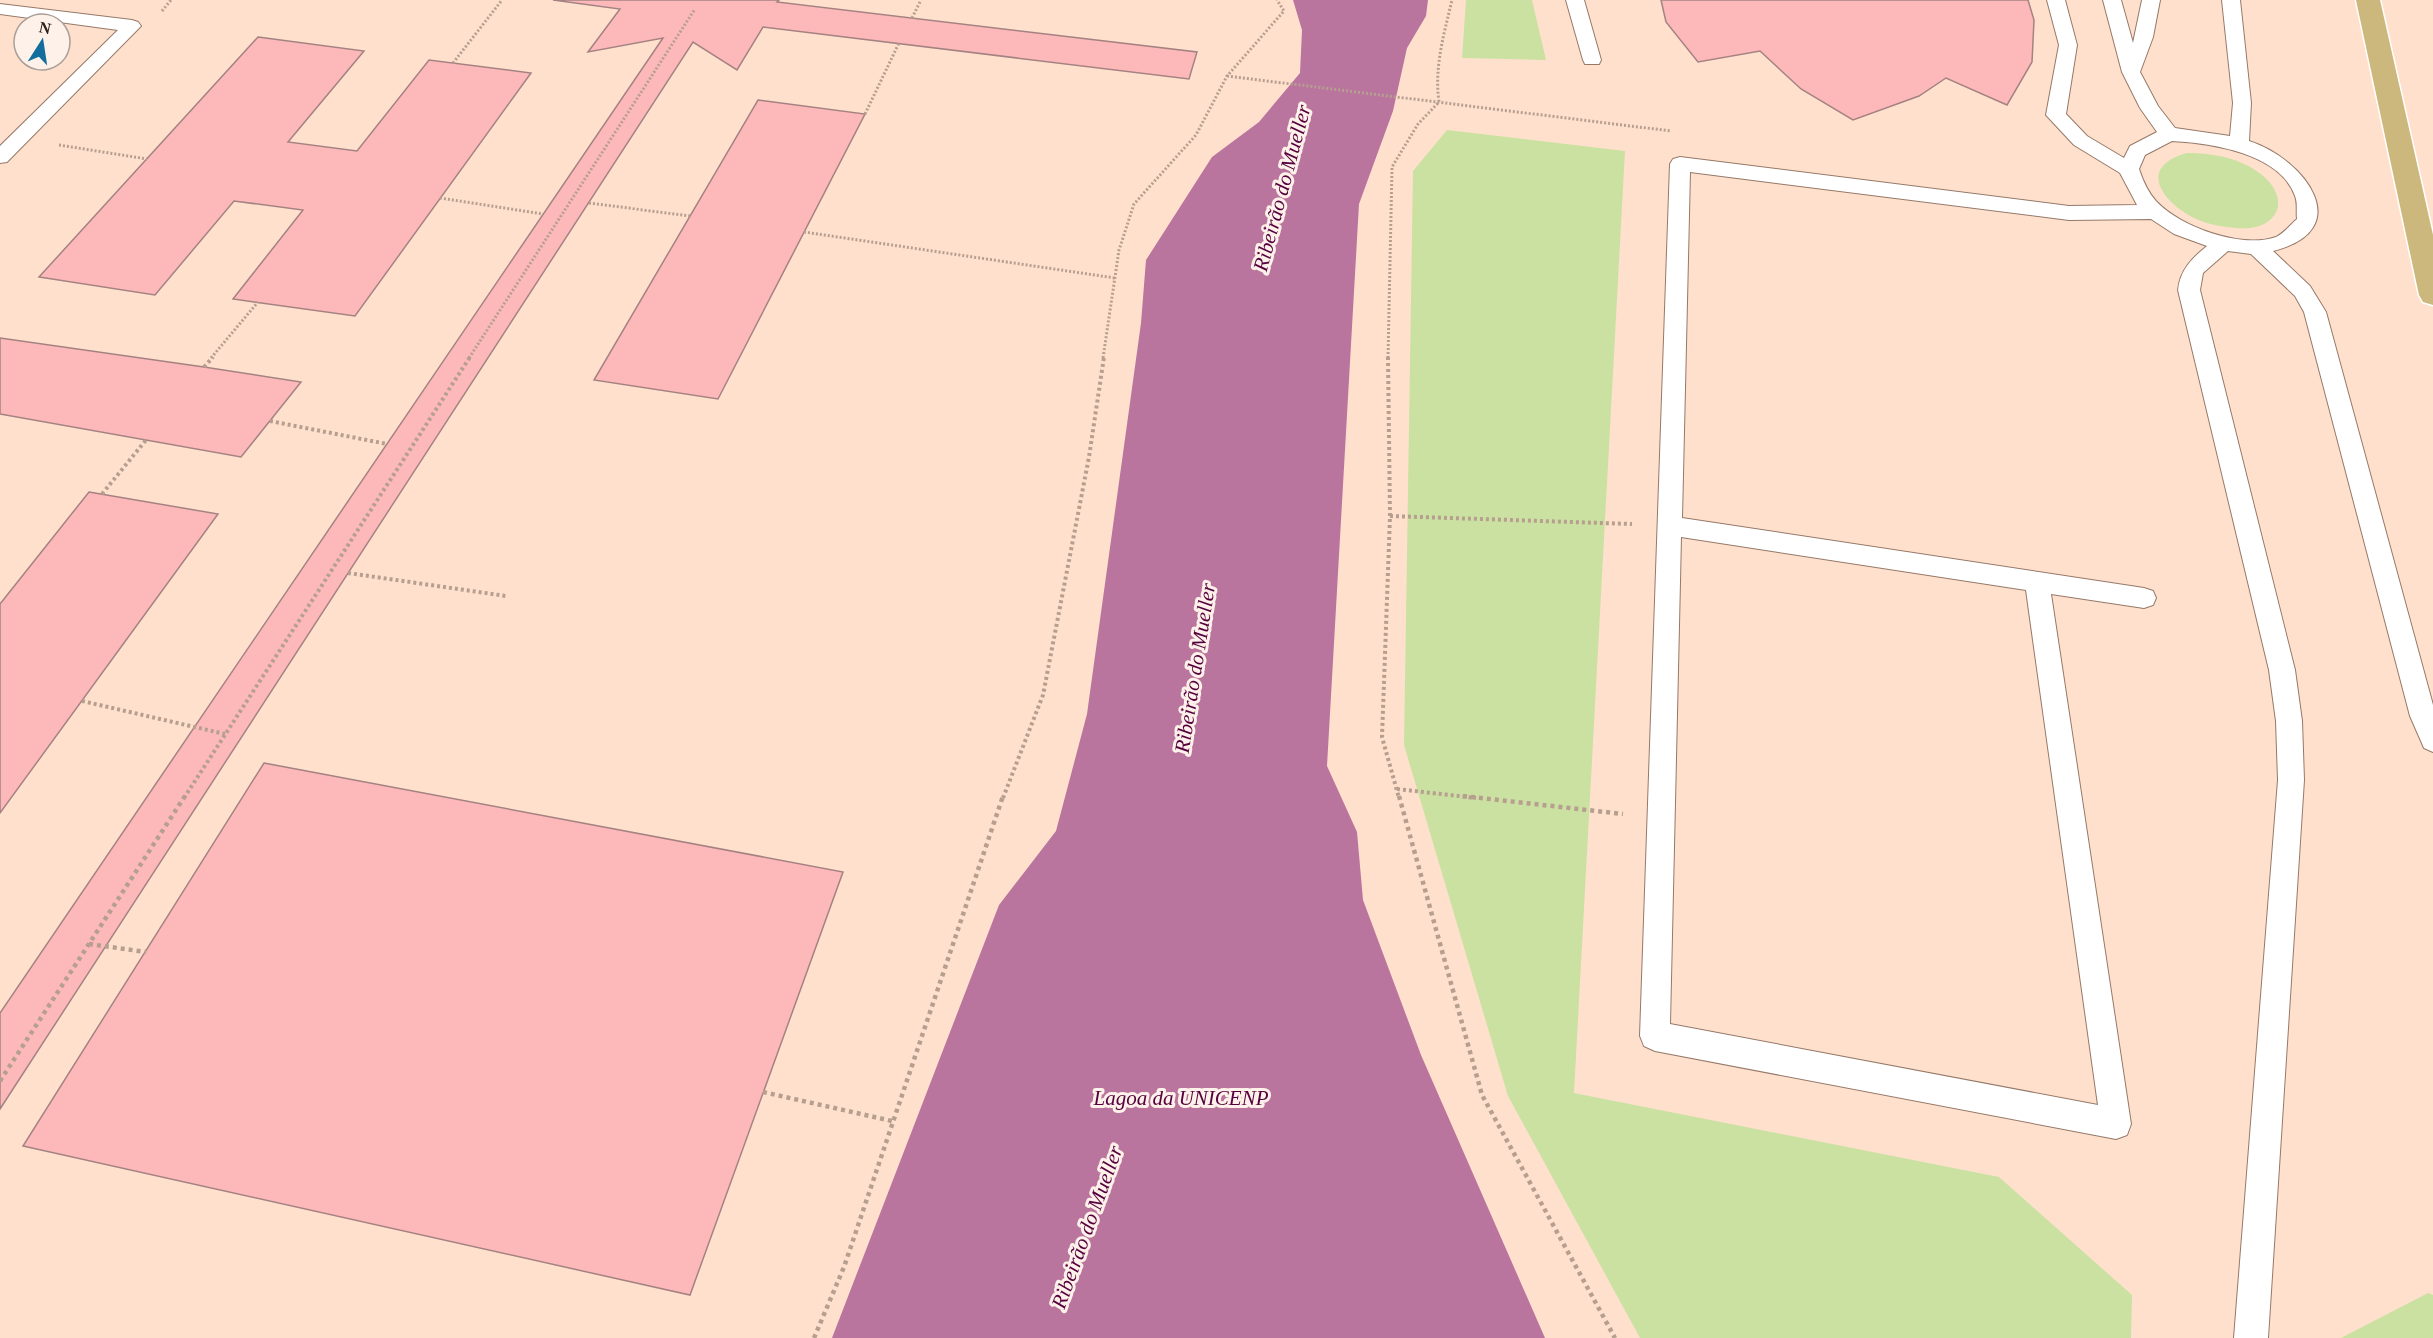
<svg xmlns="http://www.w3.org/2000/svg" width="2433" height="1338" font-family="'Times New Roman',serif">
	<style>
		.green { fill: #cbe1a2 }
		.water { fill: #b9759e }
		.building { fill: #fdb9b9; stroke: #a58282; stroke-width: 1.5 }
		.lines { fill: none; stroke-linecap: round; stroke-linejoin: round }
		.lane-casing { stroke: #957968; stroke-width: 2 }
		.primary-casing { stroke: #fff; stroke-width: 3 }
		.path-far2 { stroke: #b79f90; stroke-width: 3; stroke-dasharray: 2 2; stroke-linecap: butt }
		.path-far1 { stroke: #b79f90; stroke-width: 4; stroke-dasharray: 3 3; stroke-linecap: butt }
		.path { stroke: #b79f90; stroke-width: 4.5; stroke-dasharray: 4 4; stroke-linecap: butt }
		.lane { fill: #fff; fill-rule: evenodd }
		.primary { fill: #ccb87d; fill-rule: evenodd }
		.labels { text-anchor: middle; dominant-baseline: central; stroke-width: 6; stroke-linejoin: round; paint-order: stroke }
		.water-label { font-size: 21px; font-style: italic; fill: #56013f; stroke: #fef1e9 }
	</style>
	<rect width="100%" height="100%" fill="#ffe0cd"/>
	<path class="green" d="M1466,0H1532L1546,60L1462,58Z
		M1447,130L1625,151L1574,1093L1999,1177L2132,1295L2131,1338H1640L1508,1096L1404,745L1413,171Z
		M2187,153C2213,153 2240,158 2261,174C2294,201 2276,232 2236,228C2224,227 2212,225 2201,221C2166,207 2133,168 2187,153Z
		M2428,1293L2433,1295V1338H2341Z"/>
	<path class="water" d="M1293,0H1428L1426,16L1407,48L1393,111L1359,204L1327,766L1357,832L1363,900L1421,1055L1545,1338H832L999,905L1056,831L1087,714L1141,323L1146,260L1212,157L1259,122L1300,73L1302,30Z"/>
	<path class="building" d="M553,0H779L777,2L1197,52L1189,79L763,27L737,70L693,42L0,1109V1013L663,38L588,52L620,9Z
		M1661,0H2028L2034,20L2032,62L2007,105L1946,78L1919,96L1853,120L1801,89L1760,51L1698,62L1666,22Z
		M258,37L364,51L288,142L357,151L429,60L531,73L355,316L233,299L303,210L234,201L155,295L39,277Z
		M758,100L865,114L718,399L594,380Z
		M0,338L204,367L301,382L241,457L0,414Z
		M89,492L218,514L0,813V604Z
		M264,763L843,872L690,1295L23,1146Z"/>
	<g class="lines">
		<g class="lane-casing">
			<path id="lane" d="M1566,0H1584L1601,60L1599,64H1585L1583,60Z
				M2047,0H2065L2077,45L2066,114L2087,136L2124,158L2130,146L2157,132L2140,108L2122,72L2103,0H2121L2133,43L2142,0H2160L2153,37L2140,72L2158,106L2175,128L2230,136L2233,103L2222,0H2240L2251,103L2249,141C2305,159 2358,230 2273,251L2310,286L2326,312L2433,705V752L2424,748L2410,716L2304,312L2295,296L2251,254L2228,251L2203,273L2200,290L2295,670L2302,721L2304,780L2268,1338H2234L2278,780L2276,721L2269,670L2178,290C2180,270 2192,258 2207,246L2174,234L2151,219L2069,220L1690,172L1682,518L2144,588L2153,591L2156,598L2153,605L2144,608L2051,594L2131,1124L2127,1135L2116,1139L1655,1051L1644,1046L1640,1036L1670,164L1673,159L1680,157L2069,206L2137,205L2120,173L2074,145L2046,115L2059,45ZM2172,141C2210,143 2280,153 2295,196C2298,203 2296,211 2297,219C2290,225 2284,233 2276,237C2242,249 2180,227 2156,201C2148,192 2143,181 2139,169L2145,155ZM1681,537L2026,590L2098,1105L1670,1024Z
				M0,4L132,20L138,22L141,26L7,162L0,163V146L118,30L0,14Z"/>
		</g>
		<g class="primary-casing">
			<path id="primary" d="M2356,0H2380L2433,235V305L2423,302L2419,295Z"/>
		</g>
		<path class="path-far2" d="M162,11L171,0
			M912,18L921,0
			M453,63L502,0
			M1227,76L1671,131
			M865,114L899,43
			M59,145L147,159
			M440,198L543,214
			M589,203L690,216
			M804,232L1115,278
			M211,358L258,302
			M469,358L695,9
			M1103,358L1119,250L1134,204L1196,135L1227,76L1284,11L1277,0
			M1388,358L1392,167L1418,124L1439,102C1434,67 1444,34 1452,0"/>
		<path class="path-far1" d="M1388,357L1390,516L1382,737L1399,798
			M204,367L213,357
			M270,421L387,444
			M102,494L146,440
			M1390,516L1632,524
			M348,573L506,596
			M82,701L225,734
			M1397,789L1476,798
			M184,798L470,357
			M1003,798L1043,695L1089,457L1104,357"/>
		<path class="path" d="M1399,796L1482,1095L1615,1338
			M1463,796L1623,814
			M89,944L146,952
			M0,1081L185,796
			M763,1092L892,1121
			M814,1338L844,1267L1003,796"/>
		<use href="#lane" class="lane"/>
		<use href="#primary" class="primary"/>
	</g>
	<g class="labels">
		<g class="water-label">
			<text transform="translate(1282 188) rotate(-75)">Ribeirão do Mueller</text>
			<text transform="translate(1195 668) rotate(-81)">Ribeirão do Mueller</text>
			<text x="1181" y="1098">Lagoa da UNICENP</text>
			<text transform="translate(1087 1227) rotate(-70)">Ribeirão do Mueller</text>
		</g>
	</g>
	<g transform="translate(42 42) rotate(12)"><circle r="28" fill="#fef1e9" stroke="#aa9e97" stroke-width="1.5"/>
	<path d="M0-4.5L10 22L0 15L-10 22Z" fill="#136e9d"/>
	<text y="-9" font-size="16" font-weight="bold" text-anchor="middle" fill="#2d221b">N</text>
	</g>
</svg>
